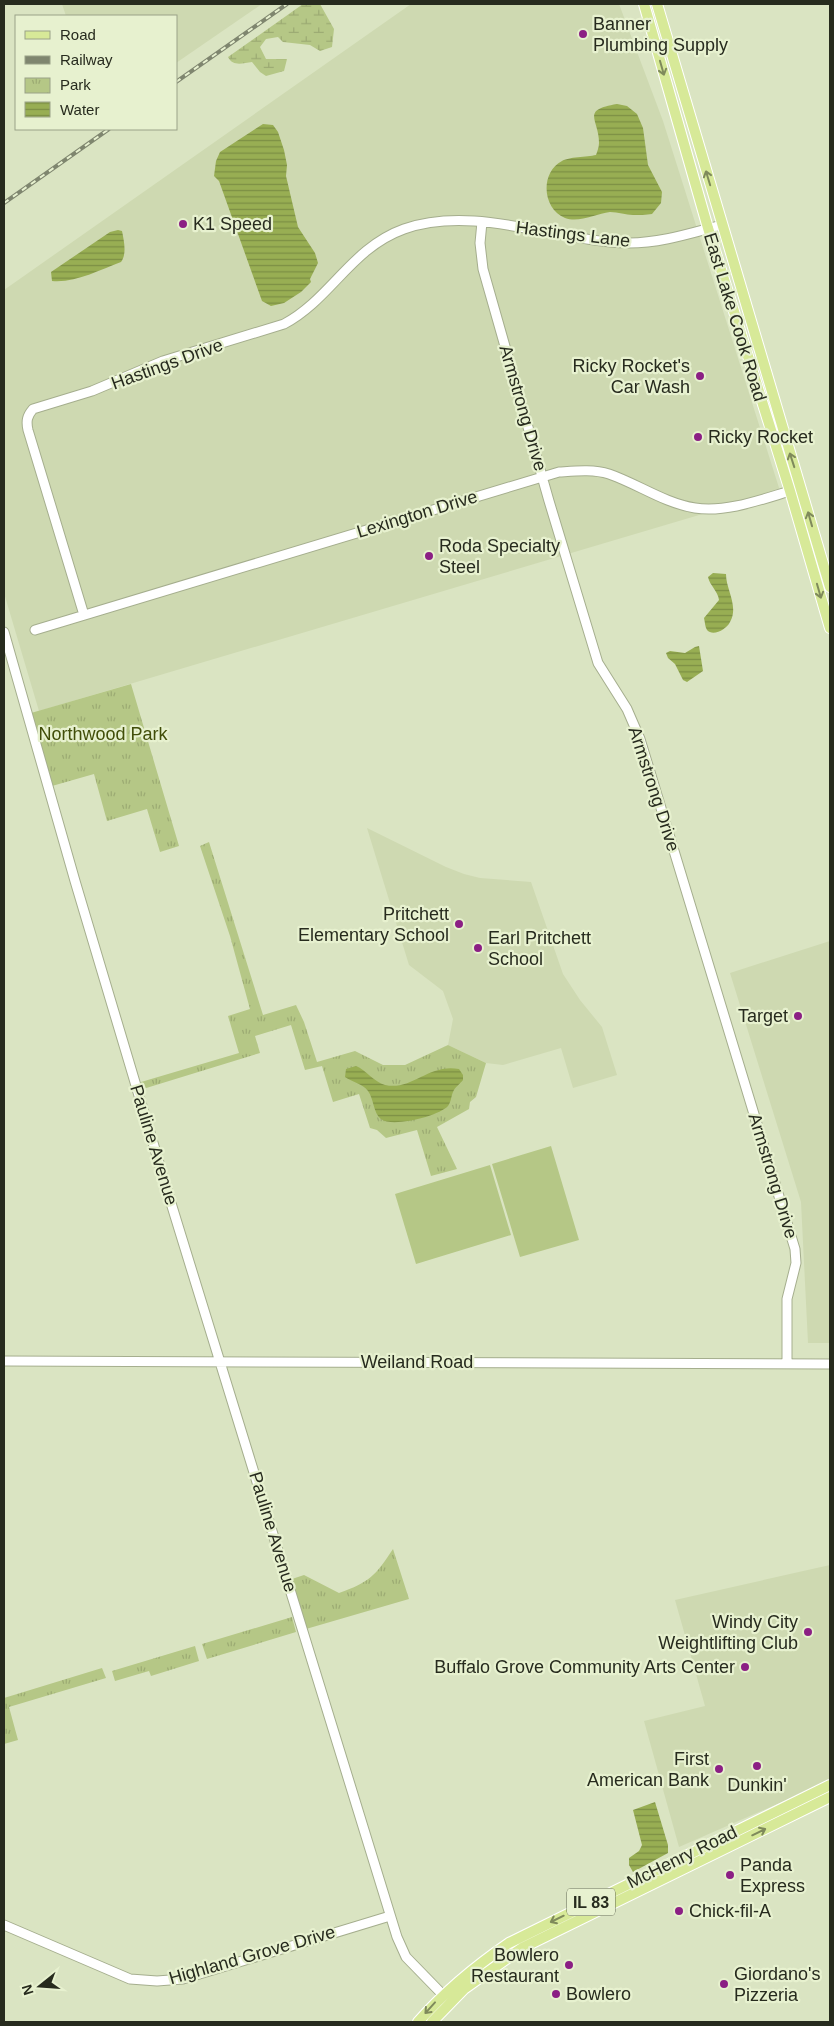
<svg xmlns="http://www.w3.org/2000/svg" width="834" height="2026" font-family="Helvetica,sans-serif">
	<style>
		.built { fill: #ced9b1 }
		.wetland { fill: url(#wetland-marsh) }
		.park { fill: url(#park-tufts) }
		.pitch { fill: #b5c786 }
		.water { fill: url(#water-rules) }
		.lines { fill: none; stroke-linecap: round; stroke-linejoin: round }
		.secondary-casing { stroke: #a5ae8e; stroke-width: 11 }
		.primary-casing { stroke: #fff; stroke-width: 12 }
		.secondary { stroke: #fff; stroke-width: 9 }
		.primary { stroke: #d7e998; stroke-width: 10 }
		.rail-casing { stroke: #7f866f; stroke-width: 4 }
		.rail { stroke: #e7f1cf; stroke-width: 2; stroke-dasharray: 5.5; stroke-linecap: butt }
		.oneway { stroke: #7f8a5b }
		.poi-dot { fill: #8b1f84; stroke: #e7f1cf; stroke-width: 2 }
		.labels { text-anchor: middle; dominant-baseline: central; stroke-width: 4.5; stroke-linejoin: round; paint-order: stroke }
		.shield { fill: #e7f1cf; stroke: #616653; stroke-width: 1 }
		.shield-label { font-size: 16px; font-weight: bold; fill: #272b1e }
		.poi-label { font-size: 18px; fill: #272b1e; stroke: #e7f1cf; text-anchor: start }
		.street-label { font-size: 18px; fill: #272b1e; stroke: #e7f1cf }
		.park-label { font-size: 18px; fill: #414e09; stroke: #e7f1cf }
	</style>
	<defs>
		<pattern id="wetland-marsh" width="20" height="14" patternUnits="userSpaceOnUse" patternTransform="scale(1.25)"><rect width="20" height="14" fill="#b5c786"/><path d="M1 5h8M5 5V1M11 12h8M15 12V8" fill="none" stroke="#9cab73"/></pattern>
		<pattern id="park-tufts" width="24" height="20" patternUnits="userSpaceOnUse" patternTransform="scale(1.25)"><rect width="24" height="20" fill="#b5c786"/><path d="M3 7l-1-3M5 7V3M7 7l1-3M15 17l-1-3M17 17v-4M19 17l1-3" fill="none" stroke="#9cab73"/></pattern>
		<pattern id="water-rules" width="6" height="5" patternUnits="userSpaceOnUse" patternTransform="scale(1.25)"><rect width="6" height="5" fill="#98ae53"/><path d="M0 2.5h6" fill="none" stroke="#7c8e44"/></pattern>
	</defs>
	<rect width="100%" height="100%" fill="#dae4c2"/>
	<path class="built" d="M62,4H262L176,63V16H66Z
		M411,4H619L663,121L780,491L39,711L4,593V290Z
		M367,828L446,867L464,874L480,878L531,882L563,974L580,1000L602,1027L617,1075L573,1088L561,1048L503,1065L486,1063L448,1045L453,1019L443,991L409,965Z
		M830,941V1343H808L801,1202L730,973Z
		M830,1565V1781L679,1847L644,1721L705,1706L675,1600Z"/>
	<path class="wetland" d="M303,4H320L334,29L332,47L320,51L310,45L283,42L278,37L266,39L260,47L266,59H287L284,71L266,76L260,72L252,62C243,63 233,67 228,57Z"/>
	<path class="park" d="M131,684L179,846L160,852L147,809L107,821L94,774L52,786L31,713Z
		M209,842L263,1015L296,1005L304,1022L317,1062L355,1051L383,1065H405L448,1045L486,1063L476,1097L470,1102L469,1109L437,1127L457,1169L431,1176L417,1130L386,1138L377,1130L370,1128L359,1094L333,1102L322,1066L305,1070L291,1025L255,1036L260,1053L143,1089L141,1082L239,1053L228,1016L250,1009L230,936L200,846Z
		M393,1549L409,1599L306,1629L292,1579L304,1575L339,1593C370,1582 375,1576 393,1549Z
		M292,1617L296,1632L207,1659L202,1644Z
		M195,1646L199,1661L151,1676L149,1671L115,1681L112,1671Z
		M102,1668L106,1678L9,1707L18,1740L4,1744V1698Z"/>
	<path class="pitch" d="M551,1146L579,1240L520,1257L492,1164Z
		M490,1165L511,1235L416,1264L395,1194Z"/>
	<path class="water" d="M617,104L627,106L637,114L643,128L648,165L662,192L661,203L652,214C646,215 639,215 633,215C626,215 618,212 610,212C596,214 579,223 565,218C542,209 540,172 562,161C568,157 587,157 596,155C597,152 599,147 599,143C599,119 580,110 617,104Z
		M263,124L273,125L278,132L284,150L287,165L286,176L298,227L315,253L318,263L310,279L311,282L301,292L284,303L271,306L262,301L219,181L214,176L216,161L220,152Z
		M118,230L122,231C124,241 127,254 121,262C99,270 76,283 52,281L51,272L110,232Z
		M713,573L726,574C726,590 739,606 730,622C727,629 713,637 707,630C705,627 705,622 704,618L719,600C718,591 710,586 708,577Z
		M699,646L703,671L687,682L683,680L675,664L668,658L666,653L670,651L685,653L695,647Z
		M356,1066C366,1070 374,1082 385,1085C412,1091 429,1063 459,1069L463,1075V1080C460,1084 455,1087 453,1092C451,1097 451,1102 448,1106C439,1116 392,1128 381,1119C373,1113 374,1099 368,1091C363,1084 352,1082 345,1077L346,1069Z
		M655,1802L668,1845V1853L633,1872L629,1865V1858L639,1851L642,1845L633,1810Z"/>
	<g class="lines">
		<g class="secondary-casing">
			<path id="secondary" d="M482,222L480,243L483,269L549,501L598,663L627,709L640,739L795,1249L796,1263L787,1299V1364
				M84,615L28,430C26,421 27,416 33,409L92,391L163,361L284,324C331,299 351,248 404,229C475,204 557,242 629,243C661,243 691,233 722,225
				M35,630L559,472C575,471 593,469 609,474C638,484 664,503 695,508C728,513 765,498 797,489
				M4,632L75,881L171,1203L397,1937L406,1957L443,1995
				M4,1361L830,1364
				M4,1925L130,1979L157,1981L183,1979L390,1916"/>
		</g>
		<g class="primary-casing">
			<path id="primary" d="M644,4L708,228L790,491L830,628
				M657,4L830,587
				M418,2022C446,1990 474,1967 509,1943L830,1785
				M432,2022L464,1989L522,1948L830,1797"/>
		</g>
		<use href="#secondary" class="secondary"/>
		<use href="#primary" class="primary"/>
		<g class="rail-casing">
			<path id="rail" d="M176,82L287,4
				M4,203L109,129"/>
		</g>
		<use href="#rail" class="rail"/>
	</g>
	<defs><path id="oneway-shaft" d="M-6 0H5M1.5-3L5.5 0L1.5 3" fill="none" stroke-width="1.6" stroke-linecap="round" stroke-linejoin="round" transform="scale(1.25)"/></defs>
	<g class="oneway">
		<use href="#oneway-shaft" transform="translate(662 68) rotate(74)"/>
		<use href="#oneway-shaft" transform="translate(708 178) rotate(-107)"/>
		<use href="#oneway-shaft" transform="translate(792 460) rotate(-108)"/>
		<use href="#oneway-shaft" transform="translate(810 519) rotate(-106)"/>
		<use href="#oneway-shaft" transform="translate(819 591) rotate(74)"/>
		<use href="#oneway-shaft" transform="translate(759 1832) rotate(-26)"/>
		<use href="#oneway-shaft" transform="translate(557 1919) rotate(154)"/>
		<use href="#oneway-shaft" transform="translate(430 2008) rotate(132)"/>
	</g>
	<g class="poi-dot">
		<circle cx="583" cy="34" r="5"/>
		<circle cx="183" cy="224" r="5"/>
		<circle cx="700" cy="376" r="5"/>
		<circle cx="698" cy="437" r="5"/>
		<circle cx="429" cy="556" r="5"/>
		<circle cx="459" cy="924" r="5"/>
		<circle cx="478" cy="948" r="5"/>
		<circle cx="798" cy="1016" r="5"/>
		<circle cx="808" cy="1632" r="5"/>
		<circle cx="745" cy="1667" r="5"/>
		<circle cx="757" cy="1766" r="5"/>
		<circle cx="719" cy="1769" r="5"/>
		<circle cx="730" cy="1875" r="5"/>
		<circle cx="679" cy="1911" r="5"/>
		<circle cx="569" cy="1965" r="5"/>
		<circle cx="724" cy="1984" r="5"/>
		<circle cx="556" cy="1994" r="5"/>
	</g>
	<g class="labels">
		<rect class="shield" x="567" y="1888.5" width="48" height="27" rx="4"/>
		<g class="shield-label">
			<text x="591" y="1902">IL 83</text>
		</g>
		<g class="poi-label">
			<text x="593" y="24">Banner<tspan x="593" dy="21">Plumbing Supply</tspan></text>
			<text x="193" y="224">K1 Speed</text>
			<text x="690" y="366" text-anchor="end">Ricky Rocket's<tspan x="690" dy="21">Car Wash</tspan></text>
			<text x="708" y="437">Ricky Rocket</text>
			<text x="439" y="546">Roda Specialty<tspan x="439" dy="21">Steel</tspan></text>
			<text x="449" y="914" text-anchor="end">Pritchett<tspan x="449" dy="21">Elementary School</tspan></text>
			<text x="488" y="938">Earl Pritchett<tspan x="488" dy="21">School</tspan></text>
			<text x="788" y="1016" text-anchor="end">Target</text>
			<text x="798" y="1622" text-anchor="end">Windy City<tspan x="798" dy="21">Weightlifting Club</tspan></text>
			<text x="735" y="1667" text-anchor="end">Buffalo Grove Community Arts Center</text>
			<text x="709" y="1759" text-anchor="end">First<tspan x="709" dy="21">American Bank</tspan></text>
			<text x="757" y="1785" text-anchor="middle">Dunkin'</text>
			<text x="740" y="1865">Panda<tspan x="740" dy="21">Express</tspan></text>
			<text x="689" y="1911">Chick-fil-A</text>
			<text x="559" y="1955" text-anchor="end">Bowlero<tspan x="559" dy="21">Restaurant</tspan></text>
			<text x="734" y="1974">Giordano's<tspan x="734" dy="21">Pizzeria</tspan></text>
			<text x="566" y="1994">Bowlero</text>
		</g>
		<g class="street-label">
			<text transform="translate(573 234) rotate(7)">Hastings Lane</text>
			<text transform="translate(735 317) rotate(73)">East Lake Cook Road</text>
			<text transform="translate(167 364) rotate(-20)">Hastings Drive</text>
			<text transform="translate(523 408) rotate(74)">Armstrong Drive</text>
			<text transform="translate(417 514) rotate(-17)">Lexington Drive</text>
			<text transform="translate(654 789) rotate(72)">Armstrong Drive</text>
			<text transform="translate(154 1145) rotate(73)">Pauline Avenue</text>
			<text transform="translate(773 1176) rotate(73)">Armstrong Drive</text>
			<text x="417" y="1362">Weiland Road</text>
			<text transform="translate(273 1532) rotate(73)">Pauline Avenue</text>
			<text transform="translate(682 1857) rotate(-26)">McHenry Road</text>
			<text transform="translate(252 1955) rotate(-16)">Highland Grove Drive</text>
		</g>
		<g class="park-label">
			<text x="103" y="734">Northwood Park</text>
		</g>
	</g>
	<rect width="834" height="2026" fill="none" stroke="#272b1e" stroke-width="10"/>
	<rect x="15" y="15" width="162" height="115" fill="#e7f1cf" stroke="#9aa288"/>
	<rect x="25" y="31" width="25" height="8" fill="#d7e998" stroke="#9aa288"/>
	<text x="60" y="40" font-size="15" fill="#272b1e">Road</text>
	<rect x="25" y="56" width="25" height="8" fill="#7f866f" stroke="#9aa288"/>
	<text x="60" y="65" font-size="15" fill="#272b1e">Railway</text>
	<rect x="25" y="78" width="25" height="15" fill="url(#park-tufts)" stroke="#9aa288"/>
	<text x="60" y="90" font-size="15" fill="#272b1e">Park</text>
	<rect x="25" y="102" width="25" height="15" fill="url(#water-rules)" stroke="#9aa288"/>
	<text x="60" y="115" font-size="15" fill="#272b1e">Water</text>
	<g transform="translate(40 1986) rotate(253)" stroke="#e7f1cf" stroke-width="4" paint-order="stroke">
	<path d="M0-4L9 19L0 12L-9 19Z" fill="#272b1e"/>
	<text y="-8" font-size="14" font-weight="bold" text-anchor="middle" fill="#272b1e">N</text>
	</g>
</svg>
